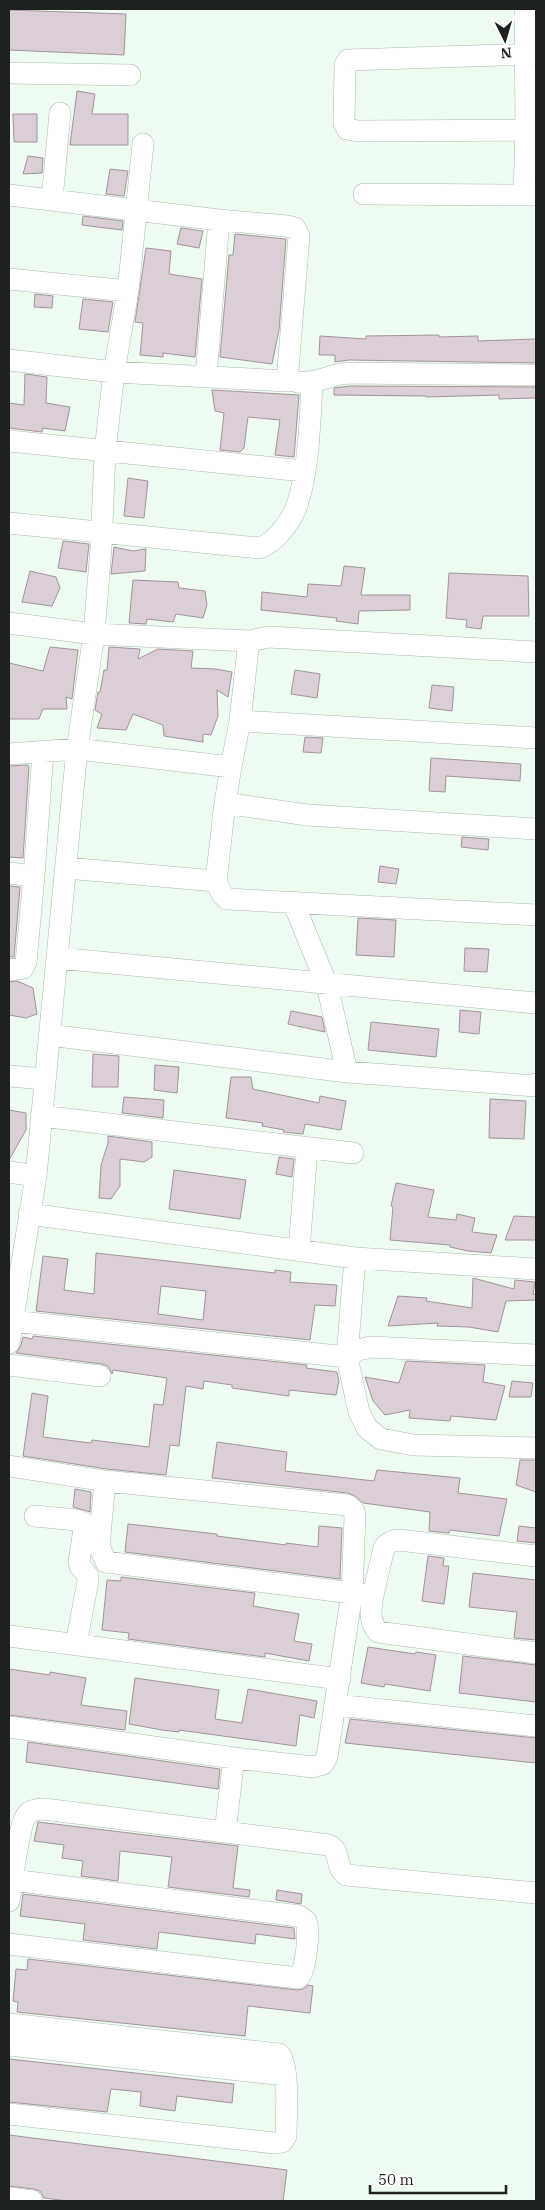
<svg xmlns="http://www.w3.org/2000/svg" width="545" height="2210" font-family="'IBM Plex Serif',serif">
	<style>
		.building { fill: #dcced6; stroke: #a1949c; fill-rule: evenodd }
		.lines { fill: none; stroke-linecap: round; stroke-linejoin: round }
		.minor-casing { stroke: #acb8af; stroke-width: 22 }
		.minor { stroke: #fff; stroke-width: 21 }
	</style>
	<rect width="100%" height="100%" fill="#eefbf1"/>
	<path class="building" d="M9,10L126,14L124,55L9,50Z
		M77,91L95,94L92,114H128V145H70Z
		M13,114H37V142H14Z
		M28,156L43,158L42,173L23,174Z
		M110,169L128,171L124,196L106,194Z
		M83,216L123,221L122,230L82,225Z
		M181,228L203,231L199,248L177,244Z
		M235,234L286,239L279,330L272,364L220,357L229,255H233Z
		M146,248L171,251L169,274L202,279L195,357L163,353V357L140,355L143,323L135,322Z
		M35,294L53,296L52,308L34,307Z
		M83,299L113,302L108,332L79,329Z
		M439,335V337L478,336V341L536,339V363L349,360L335,362V355H319L320,336L366,339V336Z
		M25,374L47,377L46,403L70,407L65,431L43,428L42,432L9,428V403L24,405Z
		M350,386L536,387V398L499,399V395L426,397V396L334,395V388Z
		M212,390L299,395L294,457L275,455L280,420L248,417L244,448L240,452L220,450L224,413L215,411Z
		M128,478L148,481L144,518L124,516Z
		M63,541L89,544L86,572L58,568Z
		M114,547L133,551L146,549L145,571L111,574Z
		M344,566L365,568L361,595H410V610L359,611L358,624L336,621L337,618L261,610L262,592L307,597L308,584L341,586Z
		M30,571L56,577L60,588L52,606L22,602Z
		M449,573L528,576L529,616H483L481,629L466,627L467,620L446,618Z
		M133,580L178,582L179,588L205,591L207,605L203,618L176,614L173,622L147,619L146,624L129,623Z
		M50,647L78,650L72,699L66,697L67,709H43L39,719H9V663L43,671Z
		M109,647L140,649L138,659L158,649L193,651L191,668L216,669L232,672L228,697L217,690L218,716L211,735L203,734V742L164,736L163,725L133,714L126,730L97,728L102,714L95,710L98,692H100L104,670H107Z
		M295,670L320,674L317,698L291,694Z
		M432,685L454,687L452,711L429,708Z
		M305,737L323,738L321,753L303,752Z
		M431,758L521,764L520,781L446,776L445,792L429,791Z
		M27,765L29,766L23,858L9,857V766Z
		M462,837L489,839L488,850L461,847Z
		M380,866L399,869L396,884L378,882Z
		M9,886L20,887L14,957H9Z
		M358,918L396,920L394,957L356,955Z
		M465,948L489,949L487,972L464,971Z
		M17,981L33,988L37,1014L26,1018L9,1015V982Z
		M460,1010L481,1012L479,1034L459,1032Z
		M291,1011L322,1017L325,1032L288,1024Z
		M371,1022L439,1029L436,1057L368,1050Z
		M93,1054L119,1056L118,1087H92Z
		M155,1065L179,1067L177,1093L154,1090Z
		M231,1077H251L253,1089L319,1103L320,1096L346,1101L341,1130L305,1124L303,1134L283,1132L284,1130L262,1126L263,1123L226,1118Z
		M124,1097L164,1100L163,1118L122,1113Z
		M490,1099L526,1101L524,1139L489,1138Z
		M9,1110L26,1113V1130L9,1160Z
		M108,1136L152,1142V1157L144,1162L120,1159V1186L111,1199L99,1198L101,1165L108,1143Z
		M279,1157L294,1159L292,1177L276,1174Z
		M174,1170L246,1180L240,1219L169,1209Z
		M396,1183L434,1190L428,1217L456,1220L457,1214L475,1218L472,1232L497,1235L491,1253L468,1251L450,1247V1245L390,1240L393,1207L391,1206Z
		M514,1216L536,1217V1240H505Z
		M96,1253L275,1273V1270L291,1272L290,1282L337,1285L335,1306L315,1305L310,1340L36,1311L43,1256L68,1259L64,1290L94,1294ZM161,1286L206,1291L203,1320L158,1314Z
		M473,1278L514,1289L515,1280L535,1282L533,1294L536,1295V1300L506,1301L498,1332L469,1327L437,1326L438,1323L388,1326L398,1296L427,1298L426,1301L472,1308Z
		M33,1336L307,1365L306,1368L337,1372L339,1381L336,1395L289,1390V1396L232,1388V1385L204,1381L203,1389L186,1386L179,1446L170,1445L166,1475L107,1469L23,1456L32,1393L48,1396L43,1437L91,1443L92,1440L149,1447L154,1404L163,1405L167,1378L113,1370L112,1374L108,1366L102,1364L16,1353L21,1345L23,1337L32,1339Z
		M406,1361L485,1365L483,1382L505,1386L496,1420L451,1416L450,1421L409,1418L410,1410L385,1415L373,1401L365,1377L399,1383Z
		M512,1381L533,1383L531,1397H509Z
		M217,1442L287,1452L285,1471L374,1481L377,1470L460,1478L458,1493L507,1499L499,1536L450,1530L449,1533L429,1531L430,1512L363,1503L355,1496L348,1493L212,1478Z
		M520,1460H536V1492L516,1485Z
		M75,1489L91,1492L90,1512L73,1507Z
		M128,1524L217,1534V1536L286,1545V1543L318,1547L319,1526L342,1528L340,1579L125,1552Z
		M519,1526L536,1528V1543L517,1541Z
		M428,1556L444,1558L443,1566H449L444,1604L422,1601Z
		M473,1573L536,1580V1640L514,1638L517,1612L469,1607Z
		M121,1577L255,1593L253,1606L299,1614L294,1641L312,1644L309,1661L265,1653V1657L128,1639L129,1633L102,1630L107,1580L121,1581Z
		M368,1647L415,1654L416,1652L436,1655L430,1691L385,1684L384,1687L361,1683Z
		M463,1656L536,1665V1702L459,1693Z
		M9,1669L50,1675V1672L86,1678L81,1705L127,1711L125,1730L9,1715Z
		M135,1678L219,1690L215,1719L242,1723L248,1689L317,1701L314,1718L300,1715L296,1746L179,1730V1732L162,1730L129,1724Z
		M350,1719L536,1738V1763L345,1743Z
		M28,1742L220,1769L218,1789L26,1762Z
		M38,1822L238,1846L233,1888L250,1890L249,1897L168,1887L172,1857L120,1851L118,1881L81,1876L83,1861L62,1858L64,1845L34,1841Z
		M277,1890L302,1894L301,1904L276,1900Z
		M23,1894L294,1928L295,1939L256,1934L255,1944L159,1932L157,1949L83,1940L85,1924L20,1916Z
		M28,1959L297,1990L303,1989L308,1985L313,1986L310,2013L248,2006L245,2036L17,2012L18,2002L13,2001L16,1969L27,1970Z
		M9,2059L234,2084L232,2103L177,2096L175,2111L140,2106L141,2092L111,2089L107,2112L9,2102Z
		M9,2135L287,2170L283,2201H68L44,2198L40,2191L34,2189L9,2186Z"/>
	<g class="lines">
		<g class="minor-casing">
			<path id="minor" d="M525,9L526,130L524,195H536
				M536,54L348,60L345,65L344,123L347,129L358,131L536,130
				M9,73L130,75
				M364,194L524,195
				M9,195L219,220L287,226L295,228L299,236L287,381L114,372L9,360
				M52,200L60,113
				M9,279L128,291
				M206,377L219,220
				M297,382C319,384 329,374 349,373L536,375
				M9,441L304,471
				M9,523L259,548C276,543 293,519 298,502C309,467 310,420 312,383
				M9,623L94,634L250,641
				M240,721L536,738
				M9,754L77,749L231,767L240,721L248,648L250,641L268,637L536,652
				M231,767L225,803L307,815L536,829
				M66,868L216,881L222,894L227,899L536,915
				M9,873L34,876L26,962L23,968L9,970
				M34,876L43,752
				M216,881L225,803
				M293,902L327,985L347,1072
				M57,958L536,1003
				M49,1035L347,1072L536,1086V1084
				M9,1076L45,1079
				M41,1116L353,1153
				M9,1172L36,1176
				M29,1214L355,1258L536,1269
				M299,1250L307,1149
				M355,1258L347,1357L359,1412L367,1428L381,1439L414,1445L536,1448
				M12,1321L347,1357L358,1350L371,1347L536,1355
				M9,1343L36,1176L77,749L94,634L101,548L105,451L114,372L128,291L143,144
				M9,1365L100,1376
				M9,1466L105,1481L99,1546L106,1562L352,1593L327,1757L323,1764L313,1767L234,1758
				M105,1481L347,1505L354,1511L355,1516L352,1593L373,1595C371,1609 368,1620 378,1632L536,1653
				M35,1516L76,1520L83,1523L84,1529L79,1562L80,1566L88,1576V1581L76,1645
				M373,1595L384,1548C388,1542 392,1541 399,1540L536,1556
				M9,1636L340,1679
				M336,1705L536,1726
				M9,1727L234,1758L225,1832L44,1809C37,1809 30,1810 26,1816C18,1829 12,1884 9,1901
				M225,1832L329,1845C342,1852 334,1866 346,1875L536,1893
				M9,1944L298,1978C306,1973 310,1930 306,1921L299,1916L12,1880
				M9,2024L279,2054C290,2063 286,2120 286,2136L282,2142L274,2143L9,2114
				M9,2045L285,2075
				M9,2198L32,2201"/>
		</g>
		<use href="#minor" class="minor"/>
	</g>
	<rect width="545" height="2210" fill="none" stroke="#1d221e" stroke-width="20"/>
	<g transform="translate(505 40) rotate(175)" stroke="#ffffff" stroke-width="4" paint-order="stroke">
	<path d="M0-4L9 19L0 12L-9 19Z" fill="#1d221e"/>
	<text y="-8" font-size="14" font-weight="bold" text-anchor="middle" fill="#1d221e">N</text>
	</g>
	<path d="M370 2185v8h136v-8" fill="none" stroke="#1d221e" stroke-width="2.5"/>
	<text x="378" y="2185" font-size="15" fill="#1d221e" stroke="#ffffff" stroke-width="4" paint-order="stroke">50 m</text>
</svg>
